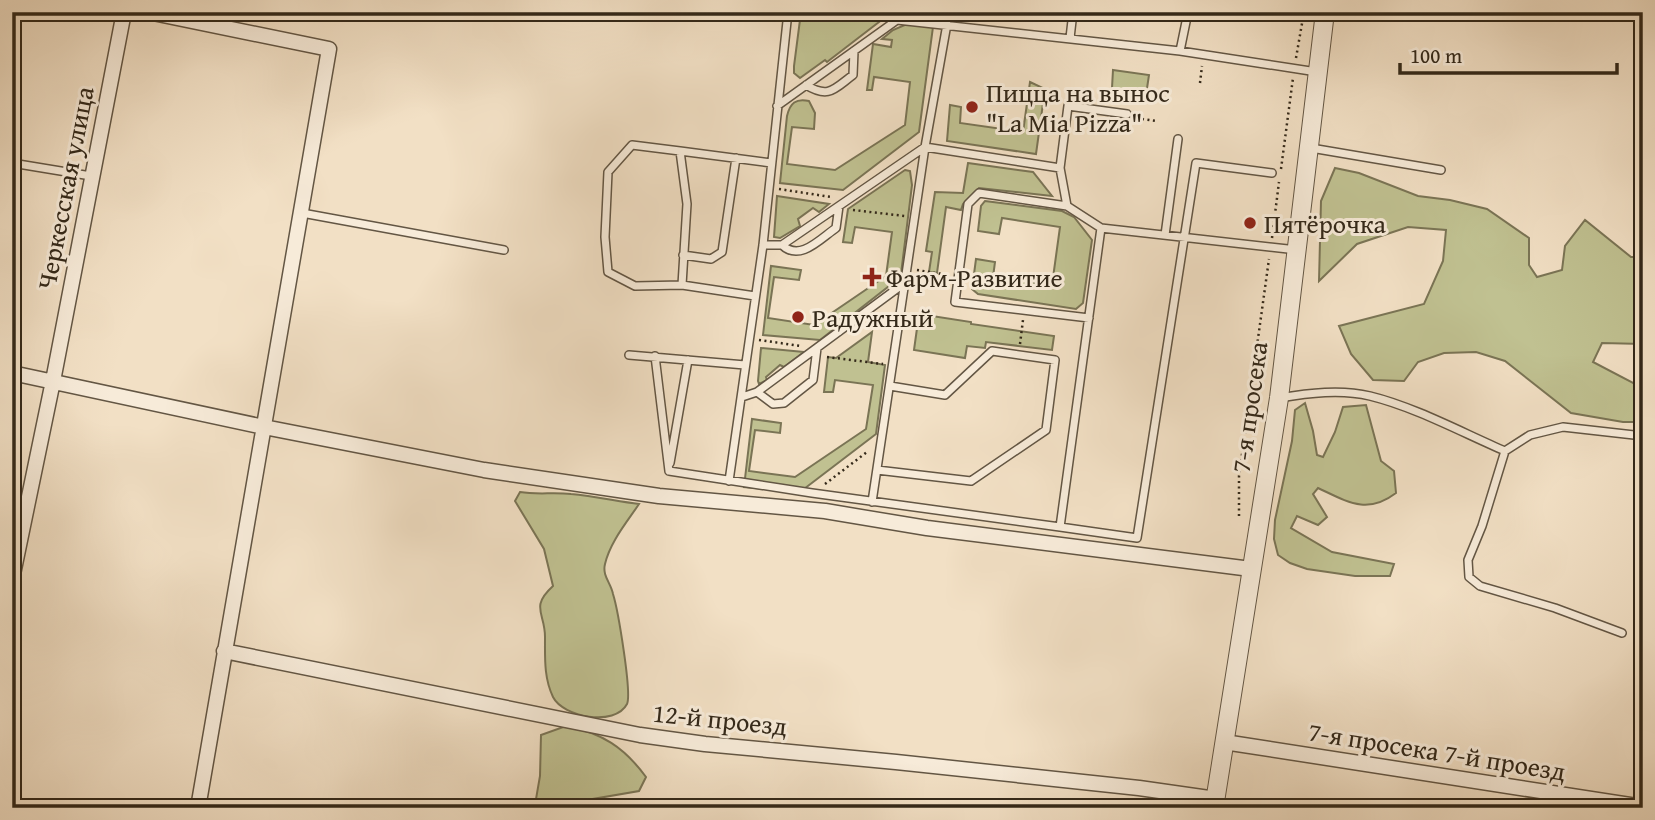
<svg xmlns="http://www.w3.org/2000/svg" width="1655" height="820" font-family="'Gentium Book Plus',serif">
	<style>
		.green { fill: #c0c191; stroke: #7a7455; stroke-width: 2 }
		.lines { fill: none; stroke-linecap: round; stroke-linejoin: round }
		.service-casing { stroke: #635644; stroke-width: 10 }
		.minor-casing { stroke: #635644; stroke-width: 17 }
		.tertiary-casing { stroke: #635644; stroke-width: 20 }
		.path { stroke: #332819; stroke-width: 2.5; stroke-dasharray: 2 3.5; stroke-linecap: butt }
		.service { stroke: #f7ebd9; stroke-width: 7 }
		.minor { stroke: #f7ebd9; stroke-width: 14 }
		.tertiary { stroke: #f7ebd9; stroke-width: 18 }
		.poi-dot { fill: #8f2418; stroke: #f7ebd9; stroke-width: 2.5 }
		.labels { text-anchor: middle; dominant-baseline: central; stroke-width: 6; stroke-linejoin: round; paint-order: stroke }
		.poi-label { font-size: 26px; fill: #332819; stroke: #f7ebd9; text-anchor: start }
		.street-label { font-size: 26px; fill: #332819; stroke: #f7ebd9 }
	</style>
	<rect width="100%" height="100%" fill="#f2e0c5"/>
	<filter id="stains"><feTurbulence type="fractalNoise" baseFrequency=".00286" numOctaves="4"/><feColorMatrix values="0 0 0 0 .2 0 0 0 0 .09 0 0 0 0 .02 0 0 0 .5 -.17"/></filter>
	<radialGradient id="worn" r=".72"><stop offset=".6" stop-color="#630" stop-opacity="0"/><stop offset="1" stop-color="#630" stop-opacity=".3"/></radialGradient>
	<path class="green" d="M801,12H892L827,62L825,60L800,78L794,73V66Z
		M907,24L933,27L919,132L843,190L780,183L787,116C790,103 796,98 809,101L815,113L814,129L792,127L787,164L835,170L905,125L910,82L874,77L872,90H867L873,44L891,47L892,40L882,39L893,30Z
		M1113,70L1149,75L1146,95L1112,88Z
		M1030,82L1045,89L1036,154L947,141L950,105L961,107L960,123L1023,132Z
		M968,163L1033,172L1052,196L979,188L963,204L961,210L946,207L937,273L929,272L932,252L926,251L935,192L963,193Z
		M1335,168L1359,173L1418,196L1450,200L1487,209L1529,238V265L1537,277L1562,270L1565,246L1585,220L1631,257H1643V344L1602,343L1593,362L1643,388V422H1623L1571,413L1505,361L1476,352L1444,353L1418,362L1404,381L1373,380L1351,354L1339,326L1424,304L1443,261L1446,230L1408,227L1357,244L1319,281L1321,201Z
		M905,170L910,171L912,185L901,274L898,279L820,340L763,335L771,266L801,270L799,280L774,277L768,318L814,325L886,276L892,232L855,227L852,243L843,242L848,209Z
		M777,196L829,204L819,212L813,208L798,219L800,226L780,238L774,237Z
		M985,201L1062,211L1074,217L1092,240L1083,303L1076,309L978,294L972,289L976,259L995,262L993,277L1052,285L1060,227L1002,218L999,234L978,231L981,206Z
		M919,314L971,322V324L1054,336L1052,350L986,342L985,348L967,346L965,358L914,350Z
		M872,332L868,362L885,365L876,434L800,492L744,487L752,419L781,423L780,433L755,430L749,471L795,477L866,429L873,385L835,380L833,392H824L828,357L836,358Z
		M761,348L804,352L784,367L780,365L766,377L767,380L759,384L758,381Z
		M1305,403L1313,431L1317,455L1323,457L1335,432L1343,407L1366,405L1381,461L1394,471L1396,493C1367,515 1348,502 1318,488L1313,494L1327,517L1318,525L1297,516L1291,528L1332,552L1394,564L1390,576H1355L1307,569L1290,563L1278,555L1274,539L1275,520L1292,441L1295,410Z
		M520,492C537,495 553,492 571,494C594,496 616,501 639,504C627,522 610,542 605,564C602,576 611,583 613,594C618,610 632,693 627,704C615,727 563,717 553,697C544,678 545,659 545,639C546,613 529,608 553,586L544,549L515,501Z
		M566,726C602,733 624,747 646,777L639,791L587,800L583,808H531L535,805L540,776L541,735Z"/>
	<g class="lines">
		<g class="service-casing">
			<path id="service" d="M1070,38L1073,12
				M1180,51L1188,12
				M806,85C829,99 834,89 853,75L854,51
				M777,106L897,20L1180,51L1317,72
				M1311,148L1441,170
				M680,151L771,163
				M12,163L91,176
				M1060,168L1068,106L1127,114
				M1067,206L979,193L968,204L955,302L1089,318
				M302,213L504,250
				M1165,235L1178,139
				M763,245H782L925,147L1060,168L1067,206L1101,228L1297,250
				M782,245C800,262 820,239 836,228L839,206
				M683,255L711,259L722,252L736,158
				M682,285L687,204L680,151L632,145L608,172L605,237L608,272L635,286L682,285L755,296
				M629,355L745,365
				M655,356L669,471
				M757,392L773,404L784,403L813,380L817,348
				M742,397L757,392L906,282
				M1279,398C1309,393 1341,389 1370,396C1415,407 1463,433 1505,451L1530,435L1563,427L1643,436
				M1505,451L1482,526L1468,560L1469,577L1480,586L1555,608L1622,633
				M670,463L688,360
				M877,470L971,481L1046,430L1055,360L992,351L945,395L890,386
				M669,471L812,493L1060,527L1101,228
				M729,481L763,245L788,12
				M872,502L925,147L947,24
				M1060,527L1137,538L1196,163L1272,173"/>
		</g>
		<g class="minor-casing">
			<path id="minor" d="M137,12L153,13L329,49L198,808
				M12,373L264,427L484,470L659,496L825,511L927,528L1251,569
				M12,579L53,381L124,12
				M224,651L640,735L705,744L896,762L1139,788L1216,799
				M1224,742L1643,807"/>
		</g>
		<g class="tertiary-casing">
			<path id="tertiary" d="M1214,808L1279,398L1325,12"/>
		</g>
		<path class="path" d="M1296,58L1304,12
			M1200,83L1202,66
			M1142,119L1156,121
			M1281,169L1293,78
			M779,189L831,197
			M853,210L905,216
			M1272,238L1279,182
			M917,270L948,275
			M759,340L801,346
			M1020,344L1023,320
			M827,357L883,364
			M825,484L867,452
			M1239,516V476L1269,259"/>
		<use href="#service" class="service"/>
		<use href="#minor" class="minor"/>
		<use href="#tertiary" class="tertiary"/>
	</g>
	<g class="poi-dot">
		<circle cx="972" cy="107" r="7"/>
		<circle cx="1250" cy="223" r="7"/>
		<path d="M868.5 266.5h7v7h7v7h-7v7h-7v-7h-7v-7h7z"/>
		<circle cx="798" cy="317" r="7"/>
	</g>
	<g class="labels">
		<g class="poi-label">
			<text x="986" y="92">Пицца на вынос<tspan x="986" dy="30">"La Mia Pizza"</tspan></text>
			<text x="1264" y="223">Пятёрочка</text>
			<text x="886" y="277">Фарм-Развитие</text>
			<text x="812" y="317">Радужный</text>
		</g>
		<g class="street-label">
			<text transform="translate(65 188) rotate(-79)">Черкесская улица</text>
			<text transform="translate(1249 407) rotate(-82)">7-я просека</text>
			<text transform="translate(720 719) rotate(6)">12-й проезд</text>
			<text transform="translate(1437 751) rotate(9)">7-я просека 7-й проезд</text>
		</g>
	</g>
	<rect width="1655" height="820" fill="none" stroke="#f2e0c5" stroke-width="42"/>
	<rect x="14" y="14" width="1627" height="792" fill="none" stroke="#332819" stroke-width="3.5"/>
	<rect x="21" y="21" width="1613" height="778" fill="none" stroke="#332819" stroke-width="2"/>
	<path d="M1400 63v10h217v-10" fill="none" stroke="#332819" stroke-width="3.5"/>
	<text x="1410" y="63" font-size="21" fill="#332819" stroke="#f7ebd9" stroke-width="5" paint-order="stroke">100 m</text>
	<rect width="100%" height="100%" filter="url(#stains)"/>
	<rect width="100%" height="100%" fill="url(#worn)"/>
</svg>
